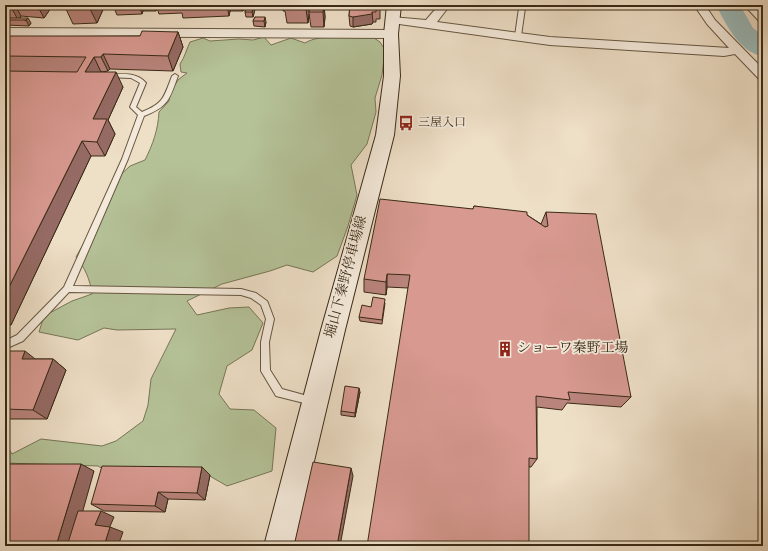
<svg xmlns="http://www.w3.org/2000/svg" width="768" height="551" font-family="'Sorts Mill Goudy','Noto Serif JP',serif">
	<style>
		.green { fill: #b5c298; stroke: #777657 }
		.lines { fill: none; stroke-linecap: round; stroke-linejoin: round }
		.river { fill: #9bbbbc; fill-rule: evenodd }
		.service-casing { stroke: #665742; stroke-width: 2 }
		.minor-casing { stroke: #665742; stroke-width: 2 }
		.tertiary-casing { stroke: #665742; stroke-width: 2 }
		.secondary-casing { stroke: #392a16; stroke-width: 2 }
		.service { fill: #f4eadb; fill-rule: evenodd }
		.minor { fill: #f4eadb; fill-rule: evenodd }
		.tertiary { fill: #f4eadb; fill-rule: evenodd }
		.secondary { fill: #f4eadb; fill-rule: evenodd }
		.wall { fill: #b9847c; stroke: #392a16 }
		.shaded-wall { fill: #966b65; stroke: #392a16 }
		.building { fill: #d79990; stroke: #392a16 }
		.labels { text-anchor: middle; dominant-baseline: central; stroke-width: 3.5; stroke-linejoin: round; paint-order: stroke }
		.far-poi-label { font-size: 12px; fill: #392a16; stroke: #f4eadb; text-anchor: start }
		.street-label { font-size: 14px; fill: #392a16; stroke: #f4eadb }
		.poi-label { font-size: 14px; fill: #392a16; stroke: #f4eadb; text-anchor: start }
	</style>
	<rect width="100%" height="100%" fill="#eedfc7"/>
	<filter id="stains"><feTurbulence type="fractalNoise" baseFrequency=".005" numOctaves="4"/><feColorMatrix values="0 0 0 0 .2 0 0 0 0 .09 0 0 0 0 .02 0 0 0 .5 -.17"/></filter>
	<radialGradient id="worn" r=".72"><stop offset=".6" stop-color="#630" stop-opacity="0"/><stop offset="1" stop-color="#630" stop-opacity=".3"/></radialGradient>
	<path class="green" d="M264,37L271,45L291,38L305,43C321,33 355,38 374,38L380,42L385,50L382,75L375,98L376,112L367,144L351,165L357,195L348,226L337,256L313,272L287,265L270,271L222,284L187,301L197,315L229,308L249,307L263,323L252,350L227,366L219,394L230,409L254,410L276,428L272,471L227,486L196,468L120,479L98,466L5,463V443L12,454L41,439L102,446L116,441L143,421L148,405L151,379L176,329L117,330L104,328L78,340L39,332L44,316L72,301L92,294C90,279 85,268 76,257L93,227L114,181L130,166L145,160C153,144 158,130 159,112L169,101L171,90L179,79L187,73L181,72L180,64C185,57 186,50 190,42L203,38L210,41L239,39L253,40Z"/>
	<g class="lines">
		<path class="river" d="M716,5H740L753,28L763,36V57C738,50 727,26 716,5Z"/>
		<g class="service-casing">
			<path id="service" d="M522,6L525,8L521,36L518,38L515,36L519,8Z
				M108,74C121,74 137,72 146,83L136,107L142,112C164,103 164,97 172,76L175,74L178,76C169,100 169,106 144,116L128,159L73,286L241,289L256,293L267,301L268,303L274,319L269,342L270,370L282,389L315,398L317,401L315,404L312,405L276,396L261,371V342L266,319L261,305L251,298L241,295L69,292L23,341L5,349V341L17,335L64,287L122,159L138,115L130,107L140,83L131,78L106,77V75Z"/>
		</g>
		<g class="minor-casing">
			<path id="minor" d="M439,5H450L437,22L550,37L729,48L707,24L694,5H705L715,20L763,69V80L759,79L735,54L724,56L550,45L392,23L386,20L392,17L426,20Z
				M744,5H755L763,13V22L759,21Z"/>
		</g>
		<g class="tertiary-casing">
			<path id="tertiary" d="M5,28L391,30L396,31L398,34L396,37L391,38L5,36Z"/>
		</g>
		<g class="secondary-casing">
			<path id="secondary" d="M387,5H401L398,34L400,76L394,135L345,330L294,546H264L321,330L376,135L384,76V34Z"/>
		</g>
		<use href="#service" class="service"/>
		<use href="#minor" class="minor"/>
		<use href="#tertiary" class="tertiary"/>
		<use href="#secondary" class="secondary"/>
	</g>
	<path class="wall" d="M5,5H53L44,18L21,16L20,18L31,23L29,26L5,25Z
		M67,5H105L97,23L73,24L66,9L68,6Z
		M113,5H244L243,11H230L229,16L183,18L182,13L159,14L157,8L156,11H143L142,14L117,15Z
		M247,5H258L257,9H255L253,17H246L245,12Z
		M260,5H324L325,17L324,27H311L309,14L308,23H287L285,11H283V9H260Z
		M350,5L380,9V19H376V22H373L372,24L353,27L350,26L349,16Z
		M255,17L266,22L265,27L254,26L253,21Z
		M178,32L183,47L173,71L110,69L108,71L101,72L123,87L108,120L115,134L105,156H91L11,325H5V37L140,36Z
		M474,206L527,215L541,224L546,212L631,397L621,407L567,403L562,410L537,407V459L531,467H529L408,288L387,287L386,295L364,292V279L473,209Z
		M385,303L382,324L360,321L359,317L371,307Z
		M5,351L35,359H53L66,370L47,419H5Z
		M360,392L355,417L341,415V411Z
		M202,467L210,475L205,500L168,499L165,512L104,511L91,504Z"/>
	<path class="shaded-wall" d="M10,5H15L21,16L18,20Z
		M37,5H53L44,18Z
		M92,5H105L97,23L90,9Z
		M139,5H141L143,11L142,14Z
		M154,5H156L157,8L156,11Z
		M227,5H228L230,11L229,16Z
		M242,5H244L243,11Z
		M254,5L255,9L253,17L252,12Z
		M307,5H311L309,12V14L308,23L306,9Z
		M324,5L325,17L324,27L323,12Z
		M372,12L373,22L372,24L353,27V17Z
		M265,17L266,22L265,27L264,21Z
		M28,18L31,23L29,26L26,20Z
		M178,32L183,47L173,71L168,56Z
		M103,54L110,69L108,71L101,57Z
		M94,57L101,72L93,87L85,72Z
		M116,72L123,87L108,120L115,134L105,156L97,142L93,119Z
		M82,141L91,156L11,325L5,320V295Z
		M387,274V287L386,295V282Z
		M25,351L39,362L22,359Z
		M53,359L66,370L47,419L33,410Z
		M359,388L360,392L355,417V413Z
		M81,464L94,471L73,546H56Z
		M202,467L210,475L205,500L197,493Z
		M351,468L353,476L340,546H337Z
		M158,492L168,499L165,512L155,506Z
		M101,511L114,517L108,531L95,525Z
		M110,527L123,532L118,546H104Z"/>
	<path class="building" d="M68,5H92L90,9H66Z
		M247,5H254L252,12H245Z
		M285,5H307L306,9H284Z
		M310,5H324L323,12H309Z
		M350,5H379L380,9H376V12H372V14L353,17L349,16Z
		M255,17H265L264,21H253Z
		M5,18H28L26,20H5Z
		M142,31L178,32L168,56L103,54L101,57H94L85,72H116L93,119H107L97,142L82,141L5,295V71L77,72L86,57L5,56V37H6L8,36H140Z
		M380,199L473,209L474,206L527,212V215L545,227L548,226L546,212L596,214L631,397L568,392L570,400L536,396L537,459L529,458V546H367L410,275L387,274L386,282L364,279Z
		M373,297L385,299L382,320L359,317L362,305L371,307Z
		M5,351H25L22,359H53L33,410L5,409Z
		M345,386L359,388L355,413L341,411Z
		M313,462L351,468L337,546H294Z
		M5,464H81L56,546H5Z
		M102,466L202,467L197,493L158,492L155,506L91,504Z
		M78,511H101L95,525L110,527L104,546H67Z"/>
	<defs>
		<g id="bus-bare" transform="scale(1.2)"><path d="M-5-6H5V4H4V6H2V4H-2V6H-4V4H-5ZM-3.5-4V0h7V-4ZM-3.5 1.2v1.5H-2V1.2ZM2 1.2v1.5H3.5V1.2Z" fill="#8f2418" stroke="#f4eadb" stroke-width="2.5" paint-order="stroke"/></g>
		<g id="building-bare" transform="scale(1.2)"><path d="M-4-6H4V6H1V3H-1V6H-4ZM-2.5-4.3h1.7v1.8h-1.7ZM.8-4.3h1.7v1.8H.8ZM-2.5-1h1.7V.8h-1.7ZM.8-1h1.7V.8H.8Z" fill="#8f2418" stroke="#f4eadb" stroke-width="2.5" paint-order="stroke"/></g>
	</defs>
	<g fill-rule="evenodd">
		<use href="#bus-bare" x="406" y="123"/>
		<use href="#building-bare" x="505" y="349"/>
	</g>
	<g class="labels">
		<g class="far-poi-label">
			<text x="418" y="123">三屋入口</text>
		</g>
		<g class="street-label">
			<text transform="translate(347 277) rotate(-75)">堀山下秦野停車場線</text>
		</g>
		<g class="poi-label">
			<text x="517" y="349">ショーワ秦野工場</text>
		</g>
	</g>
	<rect width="768" height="551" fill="none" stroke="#eedfc7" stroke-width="20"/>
	<rect x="6" y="6" width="756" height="539" fill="none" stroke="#392a16" stroke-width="2"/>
	<rect x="10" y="10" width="748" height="531" fill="none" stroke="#392a16"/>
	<rect width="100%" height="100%" filter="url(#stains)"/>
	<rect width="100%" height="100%" fill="url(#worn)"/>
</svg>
